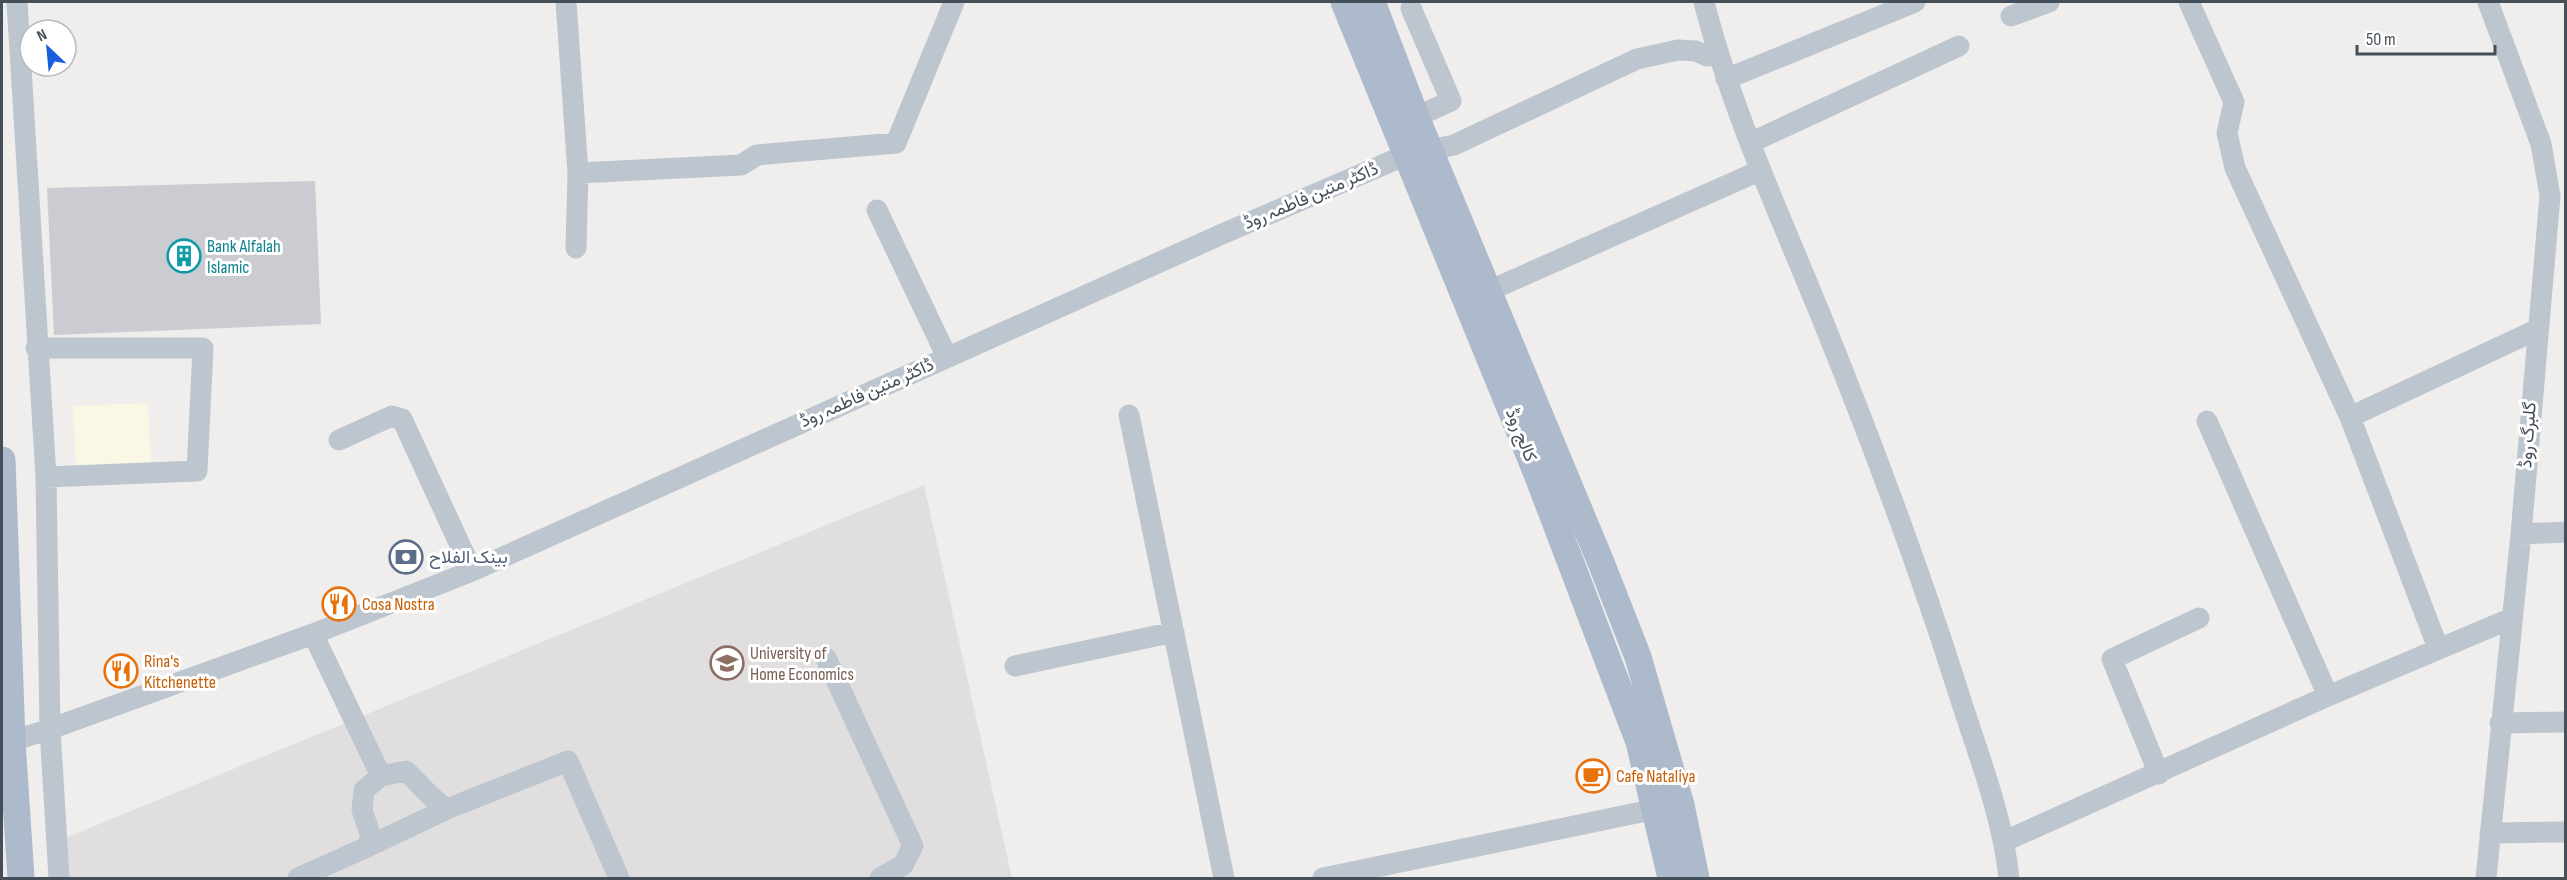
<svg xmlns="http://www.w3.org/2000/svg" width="2567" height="880" font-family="'Sofia Sans Condensed',Vazirmatn,sans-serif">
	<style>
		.commercial { fill: #fbf7e5 }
		.education { fill: #e1dedf }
		.building { fill: #caccd2 }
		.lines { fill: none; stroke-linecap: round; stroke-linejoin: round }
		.minor { stroke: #bdc6cf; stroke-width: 21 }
		.major { stroke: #acbacc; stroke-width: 27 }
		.labels { text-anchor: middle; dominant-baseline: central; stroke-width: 6; stroke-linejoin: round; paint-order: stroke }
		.street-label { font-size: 18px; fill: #454f5a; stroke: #fff }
		.culture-label { font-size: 18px; fill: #0d838f; stroke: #fff; text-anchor: start }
		.service-label { font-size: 18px; fill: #4e5e75; stroke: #fff; text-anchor: start }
		.food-label { font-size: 18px; fill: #c56008; stroke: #fff; text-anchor: start }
		.education-label { font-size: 18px; fill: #785e54; stroke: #fff; text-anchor: start }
	</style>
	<rect width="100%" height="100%" fill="#f0eded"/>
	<path class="commercial" d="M148,403L151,467L76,470L73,406Z"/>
	<path class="education" d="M924,485L1012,878H59L58,841Z"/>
	<path class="building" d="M315,181L321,324L54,335L47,188Z"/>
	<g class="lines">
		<path class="minor" d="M17,2L46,477L50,729L59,878
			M566,2L578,173L576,248
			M1704,2C1732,112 1780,215 1823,321C1871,440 1917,562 1956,685C1976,749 2002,812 2009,878
			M2189,2L2234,102L2227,133L2235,168L2350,417L2438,648
			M1411,8L1451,101L1416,117
			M2011,16L2049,2
			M1726,79L1915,2
			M1752,142L1959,46
			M578,173L741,165L757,155L896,143L954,2
			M877,210L947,357
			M1475,297L1759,171
			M36,348H203L197,471L46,477
			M1129,415L1224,878
			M2350,417L2536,330
			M2207,421L2328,696
			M339,440L392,416L402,419L472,571
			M2521,534L2566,532
			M313,634L381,776L406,771C420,784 431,799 447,809L568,761L619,878
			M826,658L913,846L903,865L880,878
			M1015,666L1174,632
			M2500,723L2566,722
			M12,741L50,729L313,634L472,571L1220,235L1406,155L1454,145L1637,59L1678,50L1696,51L1707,56L1717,54
			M2159,774L2112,659L2199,618
			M2490,833L2566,832
			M2005,841L2328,696L2512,618
			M367,847L447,809
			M298,878L367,847L371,837L362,810L364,790L381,776
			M1323,878L1656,809
			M2486,878L2521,534L2550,196L2541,144L2488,2"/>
		<path class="major" d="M1344,2L1537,474L1639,742L1671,878
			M1372,2L1416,117L1602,565L1638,657L1681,805L1696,878
			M2,460L12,741L21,878"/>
	</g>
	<defs>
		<g id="building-ring" transform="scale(1.725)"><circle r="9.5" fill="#fff" stroke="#0f9aa8" stroke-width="1.5"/><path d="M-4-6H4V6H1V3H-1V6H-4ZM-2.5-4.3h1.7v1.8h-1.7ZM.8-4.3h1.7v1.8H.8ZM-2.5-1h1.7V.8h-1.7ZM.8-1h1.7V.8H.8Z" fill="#0f9aa8"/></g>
		<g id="bank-ring" transform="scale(1.725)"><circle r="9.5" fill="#fff" stroke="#5c6f8a" stroke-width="1.5"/><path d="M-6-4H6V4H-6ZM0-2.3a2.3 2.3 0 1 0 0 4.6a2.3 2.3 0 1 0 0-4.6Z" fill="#5c6f8a"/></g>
		<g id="restaurant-ring" transform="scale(1.725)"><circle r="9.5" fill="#fff" stroke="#e8710a" stroke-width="1.5"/><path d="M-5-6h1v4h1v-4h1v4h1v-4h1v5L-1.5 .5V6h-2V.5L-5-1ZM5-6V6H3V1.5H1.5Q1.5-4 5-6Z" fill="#e8710a"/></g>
		<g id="university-ring" transform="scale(1.725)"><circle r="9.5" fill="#fff" stroke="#8d6e63" stroke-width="1.5"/><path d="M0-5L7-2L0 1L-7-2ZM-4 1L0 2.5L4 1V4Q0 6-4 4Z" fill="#8d6e63"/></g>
		<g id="cafe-ring" transform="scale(1.725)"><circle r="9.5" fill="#fff" stroke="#e8710a" stroke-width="1.5"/><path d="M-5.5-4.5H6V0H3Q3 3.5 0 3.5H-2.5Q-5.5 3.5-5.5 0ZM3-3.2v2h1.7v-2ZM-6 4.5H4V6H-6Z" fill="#e8710a"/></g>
	</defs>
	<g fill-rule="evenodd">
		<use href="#building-ring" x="184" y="256"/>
		<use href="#bank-ring" x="406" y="557"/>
		<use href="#restaurant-ring" x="339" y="604"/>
		<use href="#university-ring" x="727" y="663"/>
		<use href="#restaurant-ring" x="121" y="671"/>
		<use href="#cafe-ring" x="1593" y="776"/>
	</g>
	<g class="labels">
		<g class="street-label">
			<text transform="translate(1311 196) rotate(-23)">ڈاکٹر متین فاطمہ روڈ</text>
			<text transform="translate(867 393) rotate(-24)">ڈاکٹر متین فاطمہ روڈ</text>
			<text transform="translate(1521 435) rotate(68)">کالج روڈ</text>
			<text transform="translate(2528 435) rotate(-86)">گلبرگ روڈ</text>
		</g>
		<g class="culture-label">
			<text x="207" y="246">Bank Alfalah<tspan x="207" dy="21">Islamic</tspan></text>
		</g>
		<g class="service-label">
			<text x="429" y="557">بینک الفلاح</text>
		</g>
		<g class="food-label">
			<text x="362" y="604">Cosa Nostra</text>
			<text x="144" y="661">Rina's<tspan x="144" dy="21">Kitchenette</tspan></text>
			<text x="1616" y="776">Cafe Nataliya</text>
		</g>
		<g class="education-label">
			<text x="750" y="653">University of<tspan x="750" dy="21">Home Economics</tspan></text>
		</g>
	</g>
	<rect width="2567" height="880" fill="none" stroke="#454f5a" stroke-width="6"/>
	<g transform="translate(48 48) rotate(334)"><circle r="28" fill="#ffffff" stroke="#b5b9bd" stroke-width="1.5"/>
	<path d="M0-4.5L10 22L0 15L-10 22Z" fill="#195edd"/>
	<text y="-9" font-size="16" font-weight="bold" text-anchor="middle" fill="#454f5a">N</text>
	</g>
	<path d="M2357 45v9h138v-9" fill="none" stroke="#454f5a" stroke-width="3"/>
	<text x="2366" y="45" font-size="18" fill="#454f5a" stroke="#ffffff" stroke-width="4.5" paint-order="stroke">50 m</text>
</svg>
